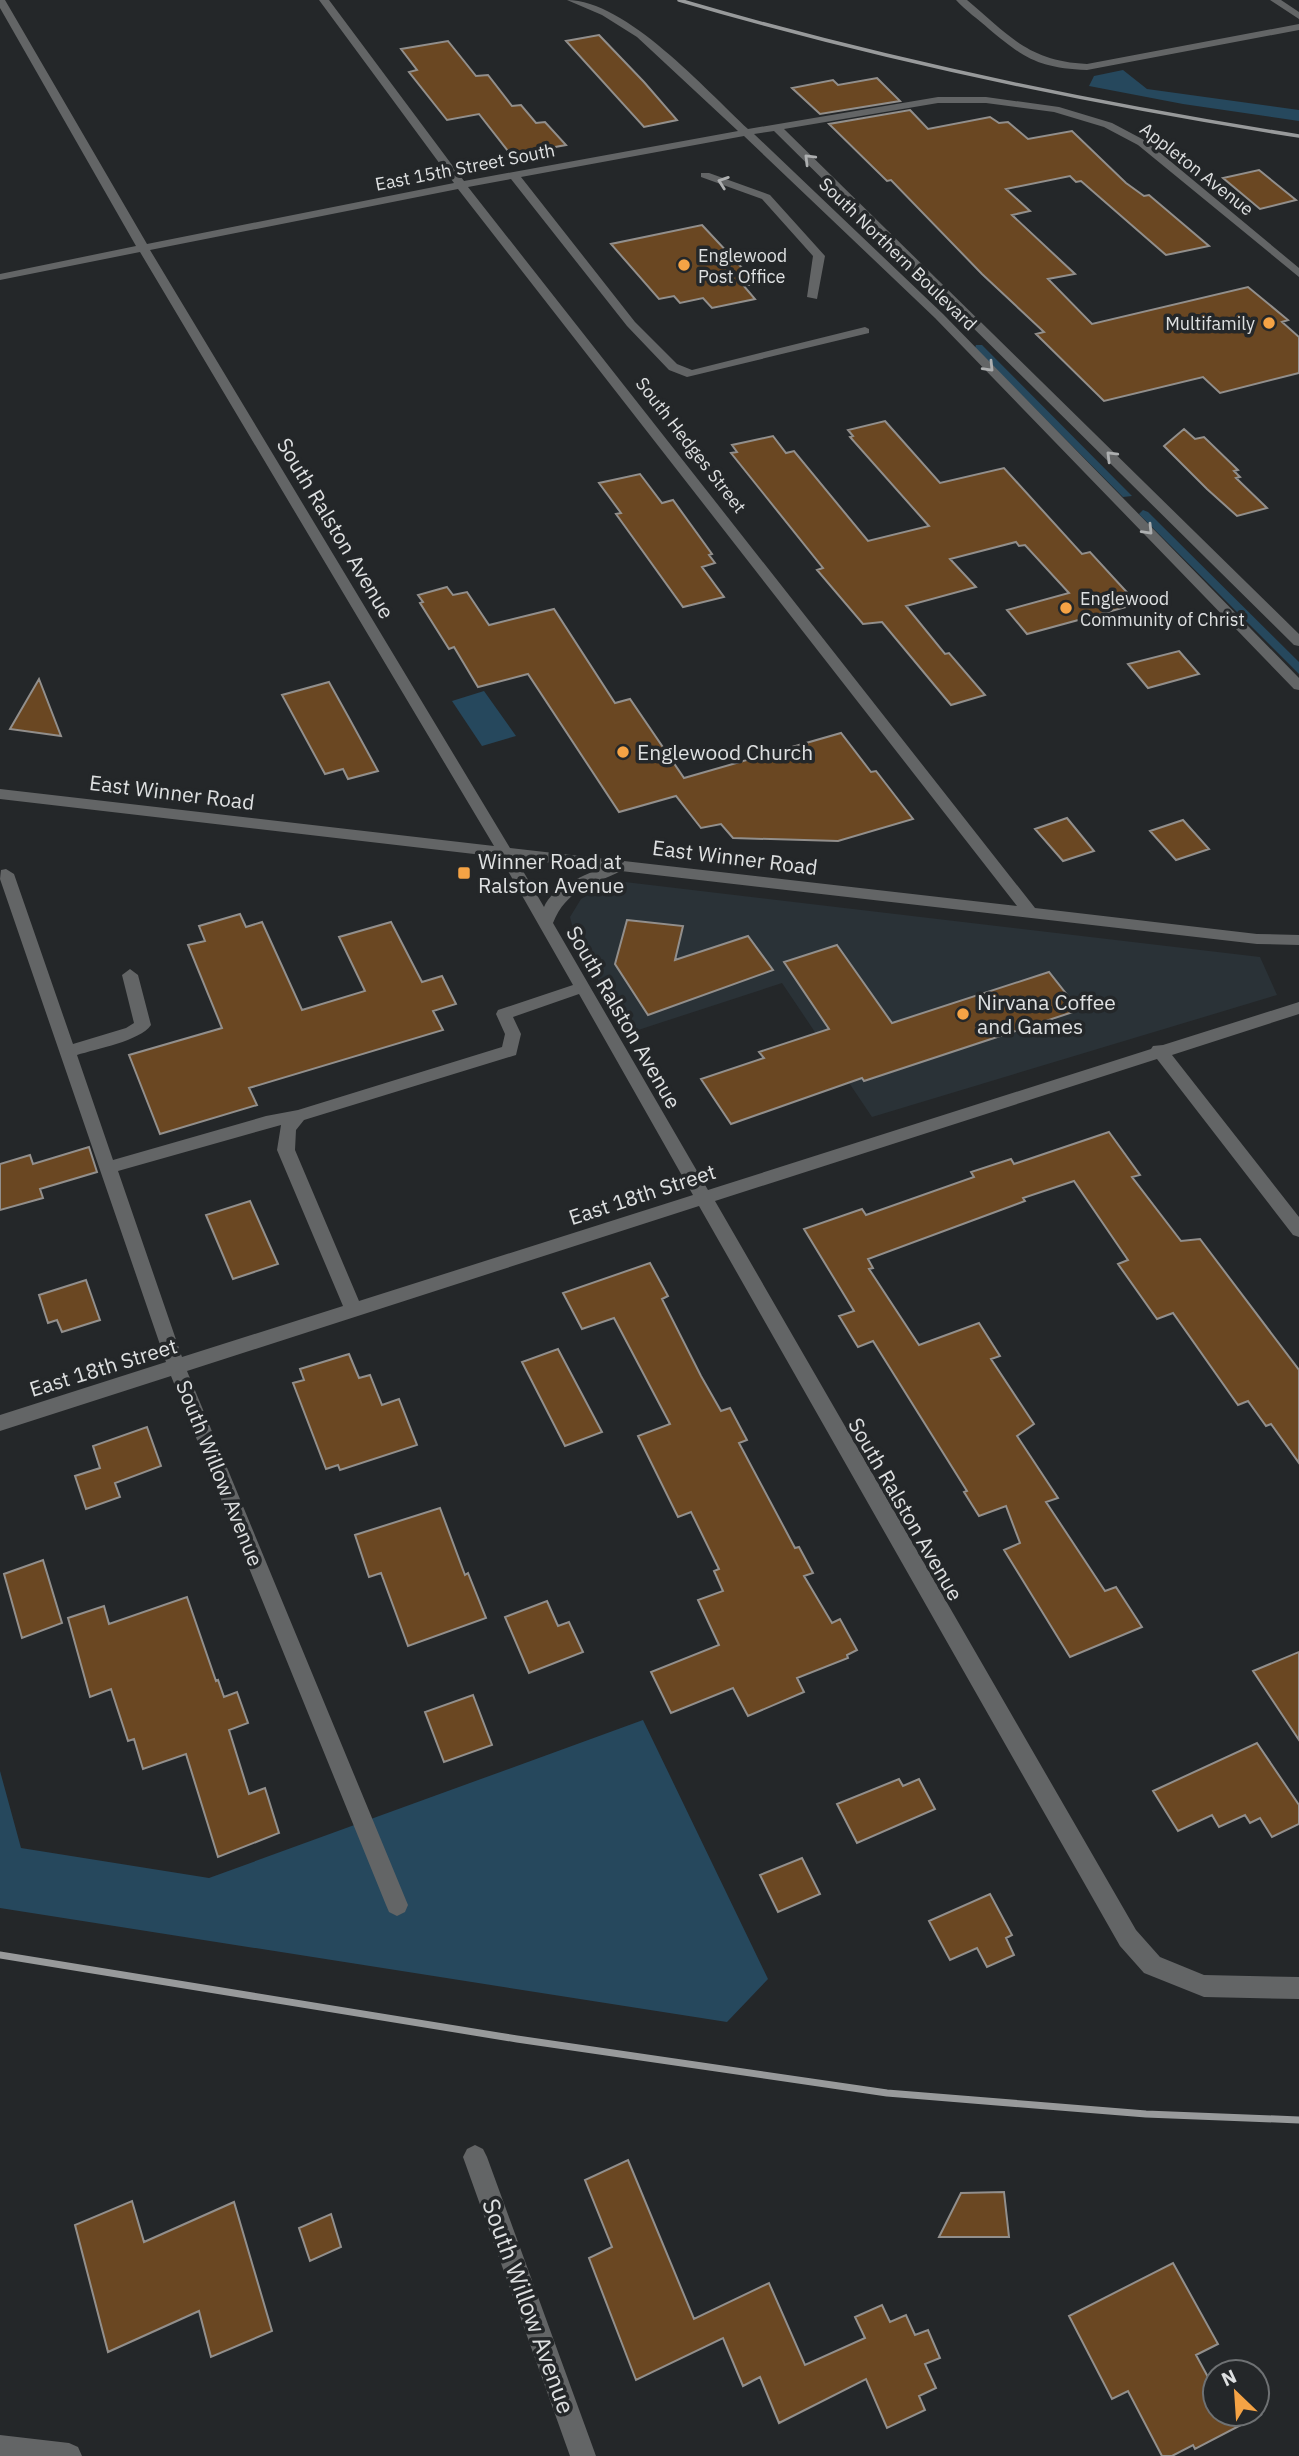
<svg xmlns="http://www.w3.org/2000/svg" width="1299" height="2456" font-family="'IBM Plex Sans',sans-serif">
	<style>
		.built { fill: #2a3237 }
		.green { fill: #26485d }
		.building { fill: #6a4722; stroke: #928f8c; stroke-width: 2 }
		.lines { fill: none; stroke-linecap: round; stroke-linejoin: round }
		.minor { fill: #636566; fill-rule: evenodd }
		.rail-far1 { stroke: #989a9b; stroke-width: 3.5 }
		.rail { stroke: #989a9b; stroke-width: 7 }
		.oneway { stroke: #adafb0 }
		.poi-dot { fill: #f5a345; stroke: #242729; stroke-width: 2.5 }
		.labels { text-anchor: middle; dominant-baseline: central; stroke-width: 7; stroke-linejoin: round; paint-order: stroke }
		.far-street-label { font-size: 18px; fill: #dee0e1; stroke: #242729 }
		.far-poi-label { font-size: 18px; fill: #dee0e1; stroke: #242729; text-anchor: start }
		.street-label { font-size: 21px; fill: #dee0e1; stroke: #242729 }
		.poi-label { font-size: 21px; fill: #dee0e1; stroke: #242729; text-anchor: start }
		.near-street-label { font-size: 24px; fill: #dee0e1; stroke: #242729 }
	</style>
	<rect width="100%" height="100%" fill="#242729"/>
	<path class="built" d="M625,882L1260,957L1277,995L872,1117L782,983L629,1033L576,941L570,917L581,899L599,889Z"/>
	<path class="green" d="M1123,70L1147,89L1299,110V121L1183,104L1089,86L1094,76Z
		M976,345H982L1132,496L1123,497L975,348Z
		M1143,510L1148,512L1299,662V674L1139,514Z
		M484,691L516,736L482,746L452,701Z
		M643,1720L768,1979L727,2022L0,1908V1771L21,1848L209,1878Z"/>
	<path class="building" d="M599,35L644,82L677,120L644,127L566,41Z
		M448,41L476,76L488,75L512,106L521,105L536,123L545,122L566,145L511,155L479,114L447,120L409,72L417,70L401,49Z
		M877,78L900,101L820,114L792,88L833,80L838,85Z
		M910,110L928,129L990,117L999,123L1008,122L1028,139L1072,131L1126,183L1144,196L1149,195L1209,246L1166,255L1081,181L1076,182L1070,176L1006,189L1030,211L1012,215L1075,274L1048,279L1092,324L1248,287L1288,320L1282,322L1299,337V373L1220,393L1203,377L1104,401L1036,334L1044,332L982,274L891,180L887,181L829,124Z
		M1259,170L1296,200L1260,209L1223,178Z
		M702,225L758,285H743L755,299L712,308L703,298L680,303L674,296L659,299L611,244Z
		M885,421L940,483L1004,468L1082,554L1090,552L1134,600L1122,603L1126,607L1027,634L1007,610L1069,593L1025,545L1019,546L1016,542L950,559L976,587L906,606L945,654L949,653L985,695L951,705L882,622L863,624L817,570L823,568L731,453L737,452L732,445L773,436L786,453L794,451L868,541L929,526L850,437L853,436L848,430Z
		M1184,429L1195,439L1204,437L1238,470L1234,471L1240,477L1236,478L1267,508L1237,516L1207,489L1164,446Z
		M640,474L662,503L673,500L712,554L709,555L715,563L702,567L724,597L683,607L616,514L621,513L599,483Z
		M447,587L453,595L467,592L489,625L554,609L615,703L630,699L684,778L841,733L871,772L876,771L913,819L838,841L733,838L721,824L701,828L676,796L619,812L528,674L478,687L454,647L449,649L420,603L423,602L418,595Z
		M1179,651L1199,674L1148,688L1128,664Z
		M39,679L61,736L10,729Z
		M329,682L349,718L378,771L348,779L343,769L325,774L282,695Z
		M1067,818L1094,851L1063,861L1035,829Z
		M1183,820L1209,849L1176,860L1150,831Z
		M240,914L246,927L262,922L302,1010L365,991L339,937L391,922L422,982L442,976L456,1004L433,1011L443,1030L249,1088L257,1105L160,1134L129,1055L222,1028L188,945L205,941L199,926Z
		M627,920L683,926L675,960L748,936L773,970L648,1015L615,964Z
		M837,945L892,1023L1049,972L1079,1010L864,1081L862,1078L731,1124L701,1079L764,1058L759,1052L829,1029L784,962Z
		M1109,1132L1140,1175L1132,1177L1181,1241L1200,1239L1299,1370V1463L1271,1424L1266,1426L1248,1401L1238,1405L1173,1313L1157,1319L1118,1264L1128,1260L1074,1181L1023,1198L1025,1201L868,1259L873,1268L869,1269L919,1345L979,1323L1000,1356L991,1359L1034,1424L1017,1436L1058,1498L1046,1502L1105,1591L1116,1587L1142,1627L1070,1657L1004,1550L1020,1543L1006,1506L979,1516L964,1492L967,1491L873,1341L858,1347L839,1316L854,1311L804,1229L862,1209L866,1215L974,1177L971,1172L1011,1159L1014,1164Z
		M89,1147L97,1172L40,1189L43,1198L0,1210V1164L30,1155L33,1164Z
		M250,1201L278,1264L233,1279L206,1215Z
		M650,1263L668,1296L662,1299L701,1376L721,1411L730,1408L747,1440L739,1443L795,1548L799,1547L813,1573L804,1576L832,1623L840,1619L857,1650L847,1655L848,1658L797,1678L804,1692L748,1716L733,1688L671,1713L651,1672L719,1645L698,1600L723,1591L714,1571L719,1569L691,1512L678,1517L638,1436L670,1424L614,1318L582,1329L563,1293Z
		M86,1280L100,1320L62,1332L57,1320L48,1323L39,1295Z
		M558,1349L602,1432L565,1446L522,1362Z
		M349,1354L359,1378L370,1375L382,1405L399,1399L417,1445L340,1470L338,1465L326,1469L293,1383L304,1380L300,1369Z
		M147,1427L161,1466L115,1483L120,1497L86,1509L75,1476L100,1468L93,1446Z
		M440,1508L465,1575L468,1573L486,1618L408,1646L381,1573L369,1577L355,1535Z
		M43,1560L62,1623L22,1638L4,1574Z
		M187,1597L216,1681L218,1680L224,1697L237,1692L248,1723L229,1730L249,1794L265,1788L279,1833L218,1857L186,1754L143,1769L134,1739L128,1741L111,1689L90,1697L68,1618L104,1606L109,1624Z
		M547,1601L558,1626L569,1622L583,1652L529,1673L505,1617Z
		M1299,1652V1740L1253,1671Z
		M473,1695L492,1745L444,1762L425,1712Z
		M1257,1743L1299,1805V1824L1272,1837L1260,1818L1250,1823L1245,1815L1219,1827L1212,1815L1178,1831L1153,1791Z
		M899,1779L903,1786L919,1779L935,1809L857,1843L837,1804Z
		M802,1858L820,1894L778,1912L760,1875Z
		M990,1894L1012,1935L1006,1938L1014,1955L987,1967L977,1948L950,1960L929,1921Z
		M628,2160L694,2319L769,2283L805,2365L865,2338L855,2317L882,2305L890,2322L906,2315L915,2335L928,2330L940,2358L925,2364L936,2388L919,2396L925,2410L887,2428L866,2379L779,2423L760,2377L743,2386L723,2338L636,2380L589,2258L612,2247L585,2180Z
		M1004,2192L1009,2237H939L961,2193Z
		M132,2201L144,2242L234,2202L272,2331L211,2357L199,2311L108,2352L75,2225Z
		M331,2214L341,2247L310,2261L299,2228Z
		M1173,2263L1218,2344L1196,2355L1215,2390V2414H1262L1195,2449L1193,2445L1172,2456H1162L1128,2391L1112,2399L1069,2316Z"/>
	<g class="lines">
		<path class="minor" d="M0,0H5L147,244L454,183L319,0H329L464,181L738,131L637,37L602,15L567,0C626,0 706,90 748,129L938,97H986L1059,107L1112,123L1146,141L1299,268V277L1138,145L1104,127L1054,112L986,103H938L784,129L1299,634V646L1294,645L774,131L754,134L943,314L1299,678V690L1294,689L935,318L744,136L521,177L635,322L677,364L692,370L865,327L869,329V333L687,377L669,370L627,326L511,179L468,187L1035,908L1257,934L1299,935V945L1257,944L621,871C590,886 567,889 553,923L708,1190L1151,1049L1153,1046L1163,1045L1299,1002V1014L1172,1055L1299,1217V1237L1293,1235L1157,1059L715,1201L1136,1930L1160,1957L1204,1975L1299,1977V1999L1204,1997L1144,1973L1120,1946L699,1206L187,1371L408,1905L405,1912L397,1916L389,1912L386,1905L171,1376L0,1431V1415L166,1362L0,879L1,870L6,869L14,874L73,1044L126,1028L134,1023L122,975L130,969L138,975L151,1025C140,1041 96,1049 77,1055L113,1160L266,1116L298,1110L502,1047L505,1034L496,1014L498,1010L573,985L500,857L0,799V789L494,846L140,252L0,280V274L136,246L0,8ZM458,189L1017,906L510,848L150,250ZM516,859L600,868C581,878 553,886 544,907ZM579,994L693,1195L359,1301L295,1150L296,1130L304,1120L516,1055L521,1034L513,1017ZM281,1125L277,1150L343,1306L182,1357L118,1171Z
			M956,0H967C1010,36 1028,61 1087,64L1299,24V30L1087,70C1039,68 1025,59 989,29C978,19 966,11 956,0Z
			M1270,0H1281L1299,12V19Z
			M701,173H709L770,195L825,256L817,299L807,297L813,256L762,199L701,177Z
			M475,2145L483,2149L487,2157L596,2456H570L463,2157L467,2149Z
			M0,2435L69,2443L78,2447L82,2456H0Z"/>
		<path class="rail-far1" d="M679,0C883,60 1089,103 1299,136"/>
		<path class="rail" d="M0,1955L517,2039L887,2093L1146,2114L1299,2120"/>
	</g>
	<defs><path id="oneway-chevron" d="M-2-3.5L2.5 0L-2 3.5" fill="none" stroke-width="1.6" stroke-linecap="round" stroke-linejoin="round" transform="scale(1.75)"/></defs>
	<g class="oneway">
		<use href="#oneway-chevron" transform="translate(809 159) rotate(-135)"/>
		<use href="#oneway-chevron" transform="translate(723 182) rotate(-161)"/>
		<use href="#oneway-chevron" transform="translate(989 367) rotate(46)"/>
		<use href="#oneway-chevron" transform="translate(1111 456) rotate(-135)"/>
		<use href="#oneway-chevron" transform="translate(1148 530) rotate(46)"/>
	</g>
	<g class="poi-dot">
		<circle cx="684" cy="265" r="7"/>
		<circle cx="1269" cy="323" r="7"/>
		<circle cx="1066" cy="608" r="7"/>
		<circle cx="623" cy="752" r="7"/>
		<rect x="457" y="866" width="14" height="14" rx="3.5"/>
		<circle cx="963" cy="1014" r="7"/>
	</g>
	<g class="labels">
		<g class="far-street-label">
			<text transform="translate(465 167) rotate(-11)">East 15th Street South</text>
			<text transform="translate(1197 169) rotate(38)">Appleton Avenue</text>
			<text transform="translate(898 254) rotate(44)">South Northern Boulevard</text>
			<text transform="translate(691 445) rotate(52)">South Hedges Street</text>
		</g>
		<g class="far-poi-label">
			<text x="698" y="255">Englewood<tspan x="698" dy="21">Post Office</tspan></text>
			<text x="1255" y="323" text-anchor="end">Multifamily</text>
			<text x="1080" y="598">Englewood<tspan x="1080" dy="21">Community of Christ</tspan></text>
		</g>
		<g class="street-label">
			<text transform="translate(336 528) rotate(59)">South Ralston Avenue</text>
			<text transform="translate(172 792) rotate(7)">East Winner Road</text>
			<text transform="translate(735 857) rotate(7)">East Winner Road</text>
			<text transform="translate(624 1017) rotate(60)">South Ralston Avenue</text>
			<text transform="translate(642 1194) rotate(-18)">East 18th Street</text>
			<text transform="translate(103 1367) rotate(-17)">East 18th Street</text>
			<text transform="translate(220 1473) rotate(68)">South Willow Avenue</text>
			<text transform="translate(906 1509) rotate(60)">South Ralston Avenue</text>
		</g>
		<g class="poi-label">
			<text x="637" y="752">Englewood Church</text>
			<text x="478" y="861">Winner Road at<tspan x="478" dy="24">Ralston Avenue</tspan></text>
			<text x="977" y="1002">Nirvana Coffee<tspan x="977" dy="24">and Games</tspan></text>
		</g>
		<g class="near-street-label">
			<text transform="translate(529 2306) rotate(70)">South Willow Avenue</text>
		</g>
	</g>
	<g transform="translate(1236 2393) rotate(335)"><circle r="33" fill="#242729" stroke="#6e7173" stroke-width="2"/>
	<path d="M0-5L12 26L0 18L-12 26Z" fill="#f5a345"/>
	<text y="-10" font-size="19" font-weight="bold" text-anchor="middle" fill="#dee0e1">N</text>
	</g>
</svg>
